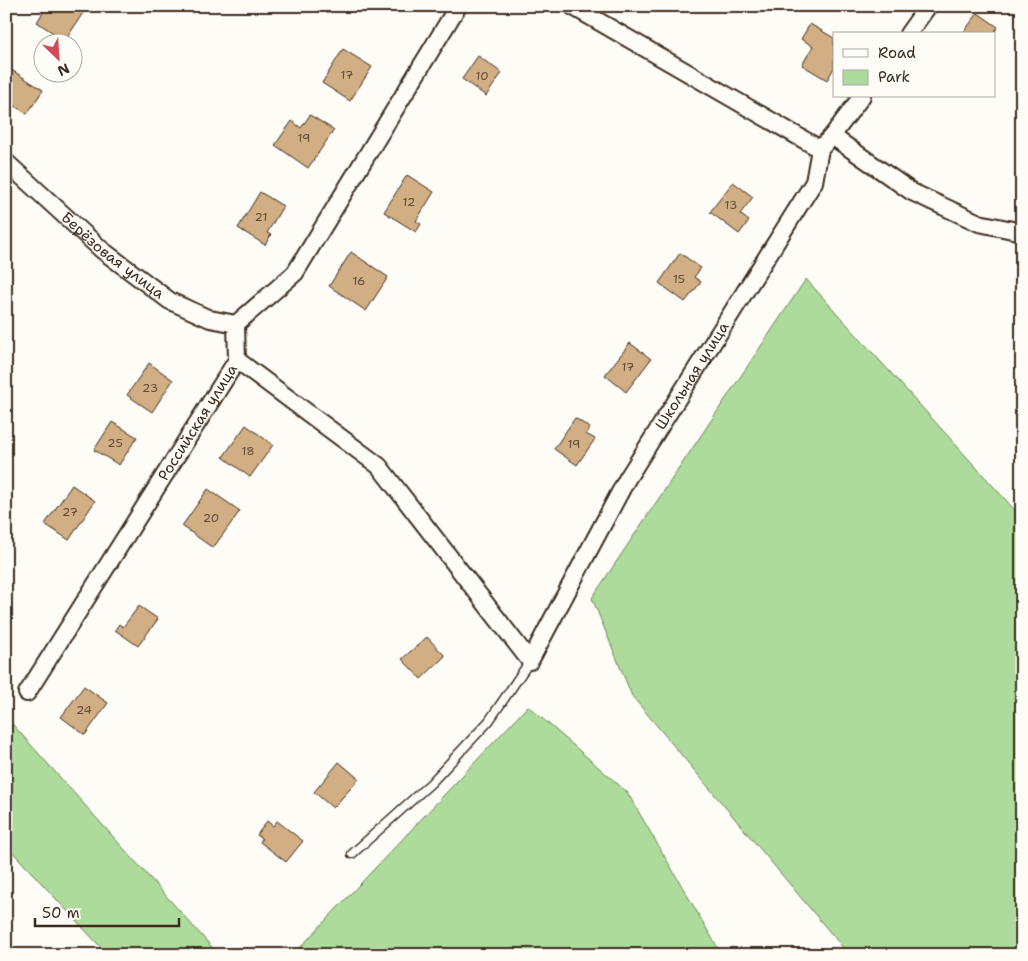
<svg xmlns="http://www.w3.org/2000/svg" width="1028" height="961" font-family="'Shantell Sans',sans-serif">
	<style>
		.green { fill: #acdb9b; stroke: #74825c }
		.building { fill: #d1ae83; stroke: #3b2a1e }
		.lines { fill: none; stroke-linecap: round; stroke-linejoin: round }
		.lane-casing { stroke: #3b2a1e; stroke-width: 11 }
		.street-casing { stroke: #3b2a1e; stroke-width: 20 }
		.lane { stroke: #fdfcf7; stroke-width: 8 }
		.street { stroke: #fdfcf7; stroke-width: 16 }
		.labels { text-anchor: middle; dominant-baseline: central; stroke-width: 5; stroke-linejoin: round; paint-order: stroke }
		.number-label { font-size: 12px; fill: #604b37 }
		.street-label { font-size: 15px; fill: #3b2a1e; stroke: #fdfcf7 }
	</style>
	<rect width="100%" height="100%" fill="#fdfcf7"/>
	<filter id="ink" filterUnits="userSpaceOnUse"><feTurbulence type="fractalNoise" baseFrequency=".02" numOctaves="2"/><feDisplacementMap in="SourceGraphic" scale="10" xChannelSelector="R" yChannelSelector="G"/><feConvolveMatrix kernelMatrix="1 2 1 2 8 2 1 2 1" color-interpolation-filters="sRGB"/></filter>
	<g filter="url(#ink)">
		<path class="green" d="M806,279L1022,518V955H849L632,696L592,598Z
			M528,706L627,792L722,955H293Z
			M6,717L219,955H108L6,845Z"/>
		<path class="building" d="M47,6H84L86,8L65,41L37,22Z
			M978,13L998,27L993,34H962Z
			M810,24L834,38V68L827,80L802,65L813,46L801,39Z
			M343,49L372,67L350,101L322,83Z
			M478,56L502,73L486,96L462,79Z
			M10,69L43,90L27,114L6,100V75Z
			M310,115L334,130L308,168L275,145L292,121L301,128Z
			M407,175L434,192L416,221L421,224L416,232L384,212Z
			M733,182L753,197L740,214L749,221L739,234L710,212Z
			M260,192L283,206L267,233L271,235L265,245L238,228Z
			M351,252L388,277L366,311L329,286Z
			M680,253L701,268L694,277L701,282L685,302L659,283Z
			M630,343L651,359L626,392L605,375Z
			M149,363L173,380L152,412L127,395Z
			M575,418L590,428L586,434L595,439L577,465L554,449Z
			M112,422L137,437L119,465L94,450Z
			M246,425L273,445L250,477L223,457Z
			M72,485L95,501L69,540L45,524Z
			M208,489L240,511L213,548L182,526Z
			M139,606L158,619L138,646L115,630L119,624L123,627Z
			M427,637L445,656L421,679L402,659Z
			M84,686L108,703L85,735L61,717Z
			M339,762L359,779L333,808L314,792Z
			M267,821L273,826L277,821L303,841L286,862L260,842L262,839L257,835Z"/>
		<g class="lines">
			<g class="lane-casing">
				<path id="lane" d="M352,854L431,783L489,721L530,661"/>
			</g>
			<g class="street-casing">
				<g id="street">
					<path d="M572,6L820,149"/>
					<path d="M908,34L928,6"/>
					<path d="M832,136L912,192L979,223L1022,232"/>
					<path id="s1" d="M6,162L102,250L170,301L210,319L236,324"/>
					<path id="s2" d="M237,360L379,466L530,661L627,479L814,182L820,149L832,136L862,96"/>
					<path id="s3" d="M27,693L237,360L236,324L295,273L458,6"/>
				</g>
			</g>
			<use href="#lane" class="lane"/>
			<use href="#street" class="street"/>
		</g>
	</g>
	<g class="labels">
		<g class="number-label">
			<text x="347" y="75">17</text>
			<text x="482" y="76">10</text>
			<text x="304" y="138">19</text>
			<text x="409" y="202">12</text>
			<text x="731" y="205">13</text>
			<text x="261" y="217">21</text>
			<text x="679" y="279">15</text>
			<text x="359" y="281">16</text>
			<text x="628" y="367">17</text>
			<text x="150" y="388">23</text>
			<text x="115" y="443">25</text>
			<text x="574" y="444">19</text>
			<text x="248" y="451">18</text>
			<text x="70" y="512">27</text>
			<text x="211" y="518">20</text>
			<text x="84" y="710">24</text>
		</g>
		<g class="street-label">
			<text stroke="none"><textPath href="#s1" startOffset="142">Берёзовая улица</textPath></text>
			<text stroke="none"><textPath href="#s2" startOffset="752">Школьная улица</textPath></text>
			<text stroke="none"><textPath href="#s3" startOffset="320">Российская улица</textPath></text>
		</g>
	</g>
	<rect width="1028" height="961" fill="none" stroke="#fdfcf7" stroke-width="25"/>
	<rect x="12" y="12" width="1003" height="936" fill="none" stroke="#3b2a1e" stroke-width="2" filter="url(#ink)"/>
	<rect x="833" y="32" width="162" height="65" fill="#fdfcf7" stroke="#afa8a0"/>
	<rect x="843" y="49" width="25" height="8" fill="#fdfcf7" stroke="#afa8a0"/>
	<text x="878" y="58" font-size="15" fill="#3b2a1e">Road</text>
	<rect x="843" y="70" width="25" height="15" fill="#acdb9b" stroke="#afa8a0"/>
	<text x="878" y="82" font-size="15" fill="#3b2a1e">Park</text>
	<g transform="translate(58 58) rotate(155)"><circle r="24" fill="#fdfcf7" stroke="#afa8a0"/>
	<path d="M0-4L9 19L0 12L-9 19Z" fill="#d1495b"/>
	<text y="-8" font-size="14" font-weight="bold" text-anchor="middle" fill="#3b2a1e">N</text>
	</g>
	<path d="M35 918v8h144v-8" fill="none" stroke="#3b2a1e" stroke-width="2.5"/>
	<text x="42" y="918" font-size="15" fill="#3b2a1e" stroke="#fdfcf7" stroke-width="4" paint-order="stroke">50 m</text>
</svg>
